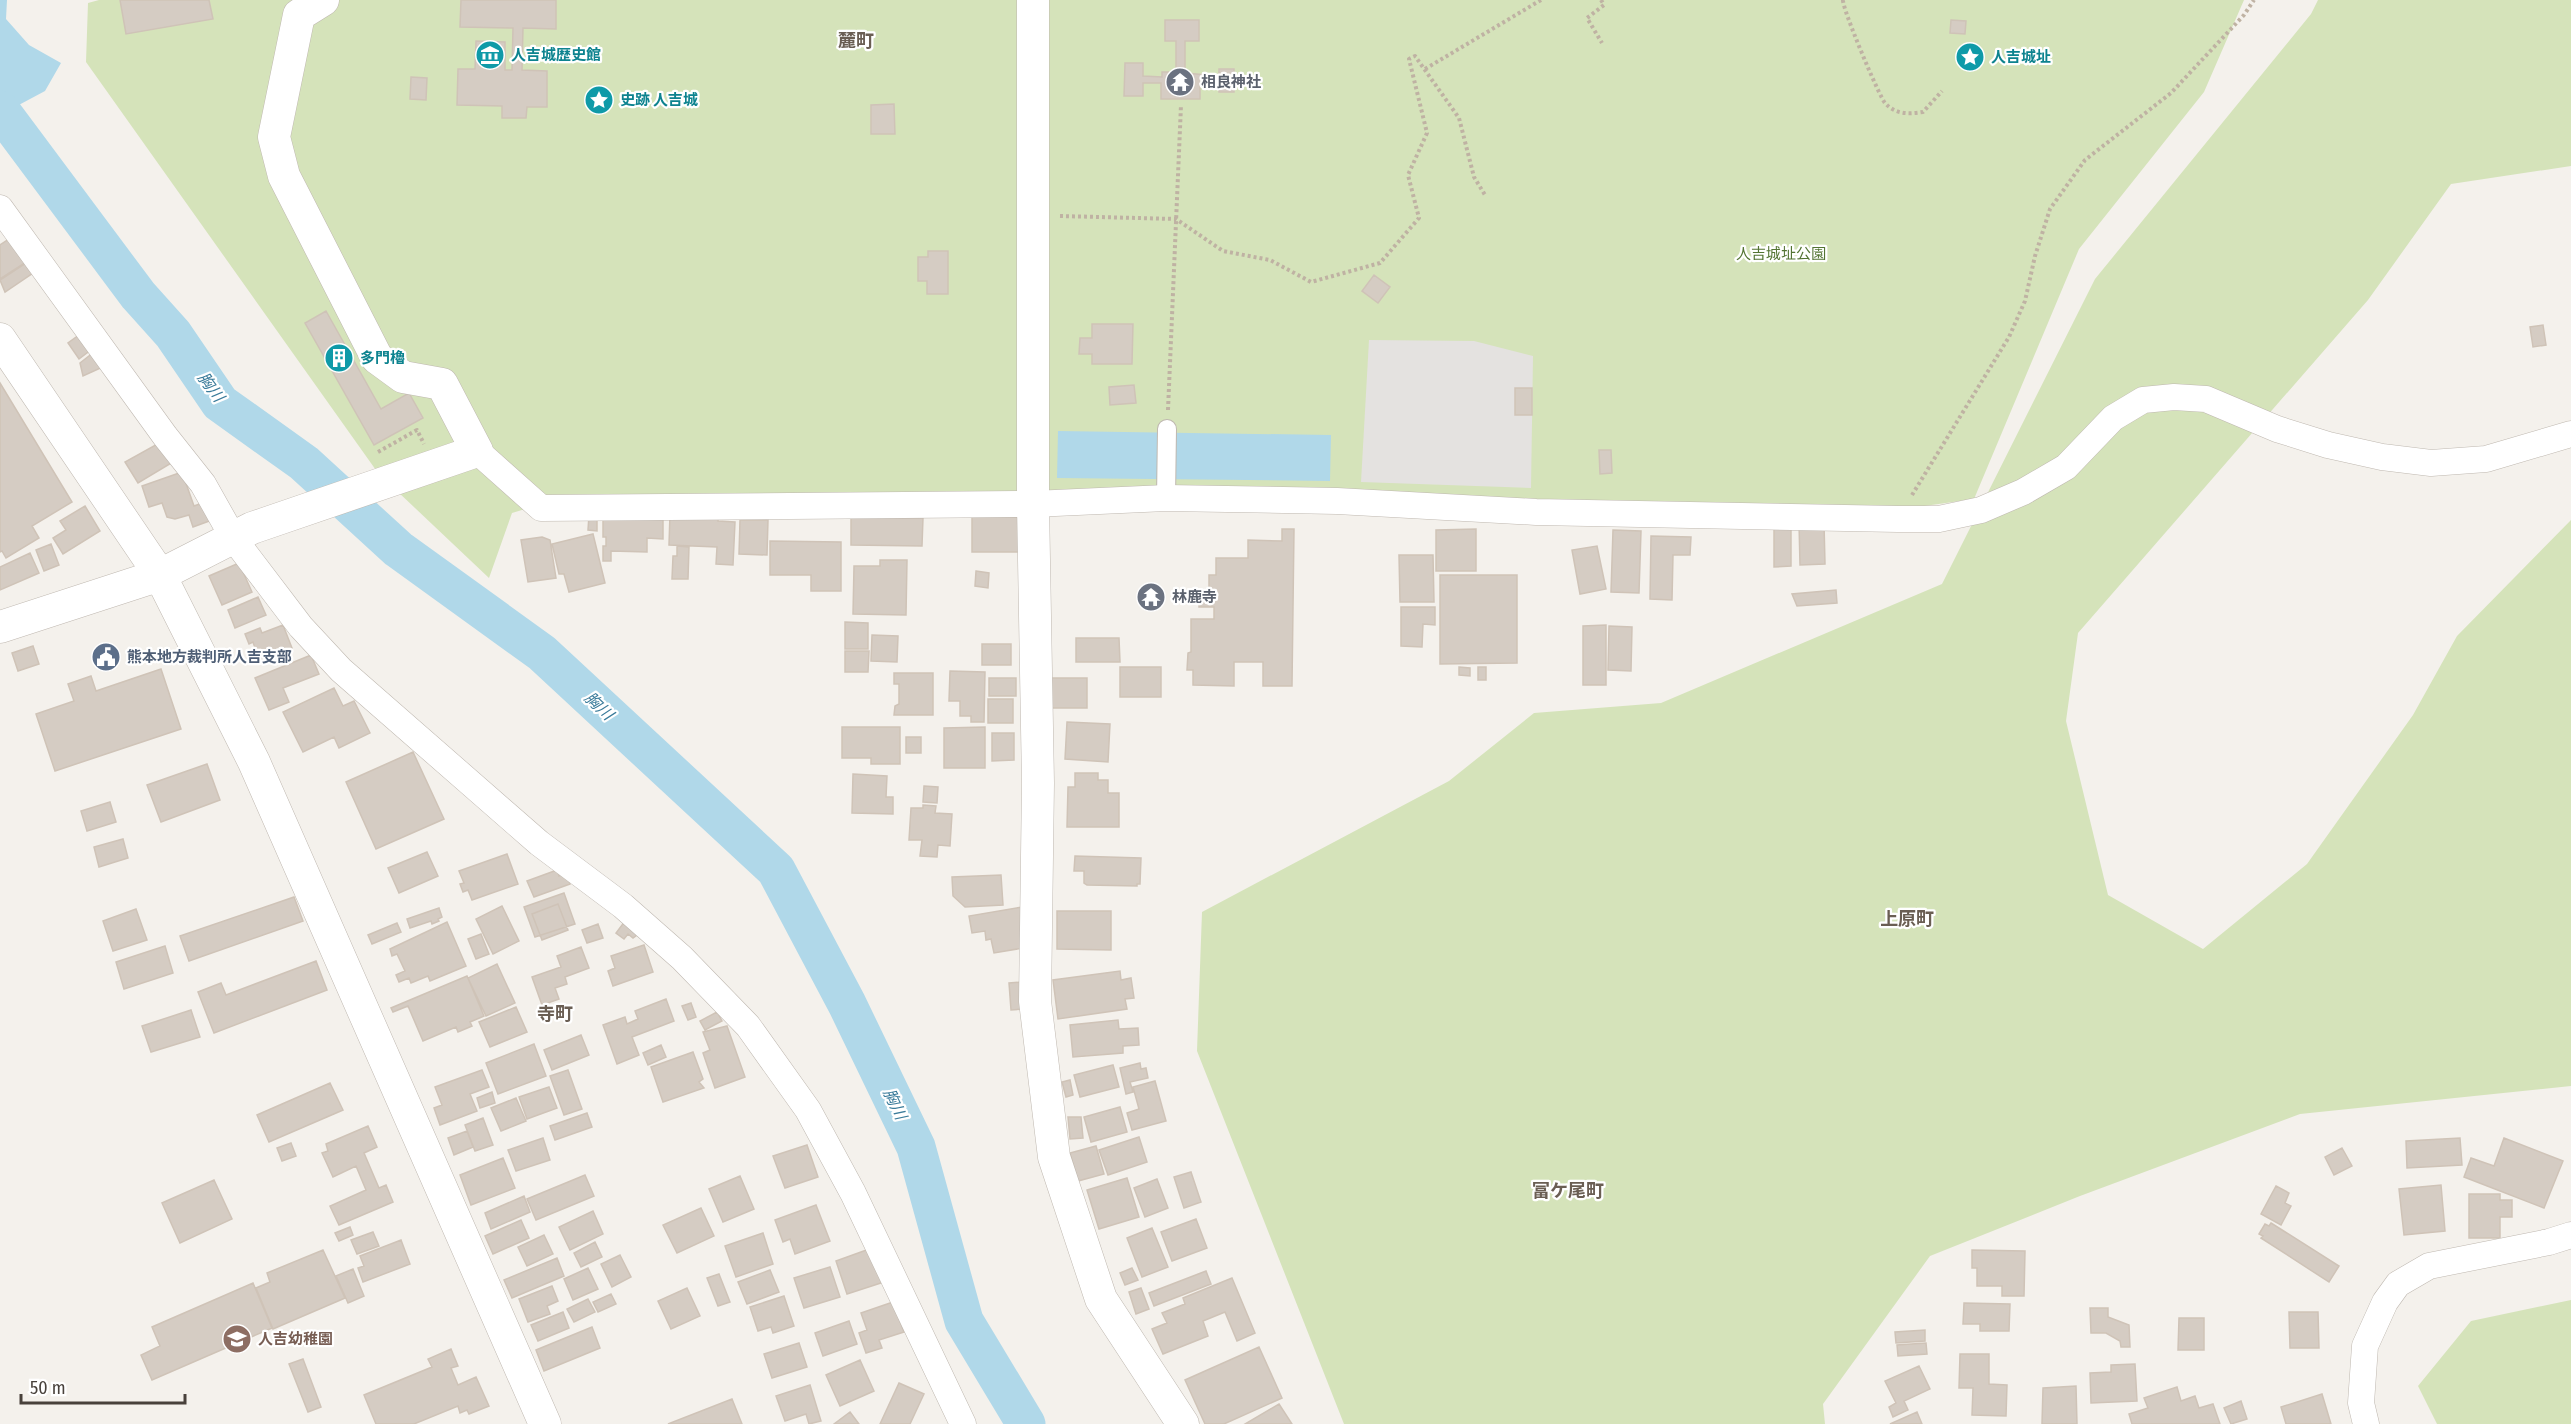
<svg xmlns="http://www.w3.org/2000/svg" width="2571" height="1424" font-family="'Fira Sans Condensed','Noto Sans JP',sans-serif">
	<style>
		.green { fill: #d5e3ba }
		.parking { fill: #e4e2e0 }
		.water { fill: #b0d8e9 }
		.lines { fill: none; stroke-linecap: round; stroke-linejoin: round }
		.river { stroke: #b0d8e9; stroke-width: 39 }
		.building { fill: #d5ccc3; stroke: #cfc3b7; stroke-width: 1.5 }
		.pedestrian-casing { stroke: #bfb8b0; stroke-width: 20 }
		.minor-casing { stroke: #bfb8b0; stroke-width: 27 }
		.tertiary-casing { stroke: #bfb8b0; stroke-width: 33 }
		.path { stroke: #bfb2a3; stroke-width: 4; stroke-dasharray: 3 3; stroke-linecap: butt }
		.pedestrian { stroke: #fff; stroke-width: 18 }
		.minor { stroke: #fff; stroke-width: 26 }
		.tertiary { stroke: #fff; stroke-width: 32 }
		.labels { text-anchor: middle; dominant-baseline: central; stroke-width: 4.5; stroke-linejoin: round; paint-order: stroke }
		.culture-label { font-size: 15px; font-weight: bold; fill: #0d838f; stroke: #fff; text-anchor: start }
		.worship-label { font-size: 15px; font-weight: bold; fill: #5b616d; stroke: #fff; text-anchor: start }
		.park-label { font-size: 15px; fill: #537433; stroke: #fff }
		.service-label { font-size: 15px; font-weight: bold; fill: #4e5e75; stroke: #fff; text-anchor: start }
		.education-label { font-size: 15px; font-weight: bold; fill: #785e54; stroke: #fff; text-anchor: start }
		.water-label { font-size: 16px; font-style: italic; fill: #3a7b9a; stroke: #fff }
		.quarter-label { font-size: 18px; font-weight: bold; fill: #6a5e53; stroke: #fff }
	</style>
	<rect width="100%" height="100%" fill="#f4f1ec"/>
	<path class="green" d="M99,0H2244L2204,92L2079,249L1974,499L1889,511L545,503L512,513L489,578L378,473L86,62L88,3Z
		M2318,0H2571V166L2451,184L2368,300L2078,633L2066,721L2108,895L2203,949L2307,864L2413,715L2457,636L2571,520V1086L2300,1114L2080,1196L1930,1256L1823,1404L1825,1424H1344L1197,1051L1202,912L1449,781L1534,713L1661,703L1942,584L2095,279L2311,14Z
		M2571,1300V1424H2437L2418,1386L2471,1321Z"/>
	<path class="parking" d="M1369,340L1474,341L1533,356L1531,488L1361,482Z"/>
	<path class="water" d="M0,0H7L6,19L29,45L61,63L45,91L0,115Z
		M1058,431L1331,435L1330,481L1057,478Z"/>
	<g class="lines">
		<path class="river" d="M0,110L138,295L173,334L220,403L304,463L398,549L542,653L776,870L847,1004L916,1147L964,1321L1026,1424"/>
	</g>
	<path class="building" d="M120,0H209L213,19L126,34Z
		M461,0H556V29L523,28L522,70L547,71V107H527L526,118H502V106L457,105L458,69H475L476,41L505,42V70H512L513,28L460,27Z
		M1165,20H1199V41H1185V73L1219,76V69H1234V92H1219V83H1200V99H1161V83H1143V96H1124L1125,63H1143V76L1162,77V72H1176V41H1165Z
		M1951,20L1966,21L1965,34L1950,33Z
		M411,77L427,78L426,100L410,99Z
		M894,104L895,134H871V105Z
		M15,235L31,259L0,279V245Z
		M928,251H948V294H927V281H918V257H928Z
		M29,261L36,271L5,292L0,280Z
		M1374,275L1390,287L1378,303L1362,291Z
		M326,311L381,409L409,393L423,418L374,445L305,323Z
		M1092,324H1133L1132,364H1092V354H1079L1080,338H1092Z
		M2543,325L2546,345L2533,347L2530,327Z
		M83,332L92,349L79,359L68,343Z
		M94,352L105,366L83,376L80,363Z
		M0,383L72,502L32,526L39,538L6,558L2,551L0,552Z
		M1134,385L1136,403L1110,405L1109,387Z
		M1515,388H1532V415H1515Z
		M161,442L173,462L138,483L125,462Z
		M1599,450H1611L1612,473L1600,474Z
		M182,472L194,506L205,502L212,520L193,527L189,515L175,519L167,517L162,503L149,507L142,486Z
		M85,506L100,531L63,554L53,538L66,530L60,521Z
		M670,514L718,515V521L735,522L733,565L716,564L717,547L669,545Z
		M589,515L597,516V531L588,530Z
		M851,517L923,518L922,546L851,545Z
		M972,517H1019V552H972Z
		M603,518L663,520V539L647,538V552L611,551V561H603V546H606V537H603Z
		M740,520H768L767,555L739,554Z
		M1799,523H1824L1825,564L1800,565Z
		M1774,526H1791V566L1774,567Z
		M1282,529H1294L1292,686H1263V662H1234V686L1193,685V670H1187L1188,653L1191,652V619H1214V607H1199V598H1209V575H1216V558H1248V540L1282,541Z
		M1476,529V571H1436V530Z
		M1613,530L1641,531L1639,593L1611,592Z
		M593,534L605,583L569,592L564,574H559L552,544Z
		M1651,536L1691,537L1690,555H1673L1672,600L1650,599Z
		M542,537L550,540L556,578L528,582L521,540Z
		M770,541L841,542V591H811V575H770Z
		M51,544L59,565L44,571L36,550Z
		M677,546L689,547L688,579H672L673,556H677Z
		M1597,546L1606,589L1580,594L1572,550Z
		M30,553L39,573L0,590V567Z
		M1399,555H1433L1434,602H1400Z
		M880,560H907L906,615L853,614L854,566H880Z
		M239,563L252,592L222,605L209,576Z
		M976,571L989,573L988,588L975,586Z
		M1440,575H1517V663L1440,664Z
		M1836,590L1837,603L1797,606L1792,594Z
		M258,597L266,615L235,628L228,610Z
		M1401,607H1435V625L1423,624L1422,647L1401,646Z
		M845,622L868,623V649H845Z
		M283,625L292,648L259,660L253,642L249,644L245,634L260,628L262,633Z
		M1606,625V685H1583V626Z
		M1609,626L1632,627L1631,671L1608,670Z
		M872,635L898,636L897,662L871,661Z
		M1076,638H1119L1120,662H1076Z
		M982,644H1011V665H982Z
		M33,646L39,664L18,671L12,653Z
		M845,651H869L868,672H845Z
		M311,655L319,674L283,688L289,702L269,710L255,678Z
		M1120,667H1161V697H1120Z
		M1459,667L1470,668V676L1459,675Z
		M1478,667H1486V680H1478Z
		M161,669L181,729L55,771L36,714L74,701L68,684L91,676L96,691Z
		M950,671L985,672L984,722H971V716H960V701H949Z
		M894,673H933V715H894L895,706L899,704V684H894Z
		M989,678H1016V696H989Z
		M1052,678H1087V708H1052Z
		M334,688L343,706L354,701L370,733L339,748L334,737L303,752L283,712Z
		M988,699H1013V723H988Z
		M1067,722L1110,724L1108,762L1065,759Z
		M842,727H900V764H871V758H842Z
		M985,727V768H944V728Z
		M992,733H1014V760L992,761Z
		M906,737H921V753H906Z
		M413,752L444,819L376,849L346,782Z
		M207,764L220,800L161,822L147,785Z
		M1075,773H1098V780H1108V793H1119V827H1067L1068,787H1075Z
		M853,774L887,776L886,797H893V814L852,813Z
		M924,786L938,787L937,803L923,802Z
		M110,802L116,822L87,831L81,811Z
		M923,805L936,806L935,813L952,814L950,846L938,845L937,857L920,856L922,840H909L911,808H923Z
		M123,839L128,858L99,867L94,847Z
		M427,852L438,876L399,893L388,868Z
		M507,854L518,884L472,900L468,890L463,892L460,884L464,883L459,871Z
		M1075,856L1141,858L1140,884H1137V886L1087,885L1084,883V871H1074Z
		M557,870L559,876L566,873L570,884L534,897L527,881Z
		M1001,875L1003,905L965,907L953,896L952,877Z
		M564,893L575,924L535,937L524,907Z
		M294,897L303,921L189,961L180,936Z
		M558,904L568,930L542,940L532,914Z
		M502,906L519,941L493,954L476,919Z
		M1022,907L1029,947L994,953L991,939L986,940L985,931L972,933L969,916Z
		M439,908L442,917L438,919L439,921L432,924L431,921L410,928L407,919Z
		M136,909L147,940L113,951L103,921Z
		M1057,911H1111V950L1057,949Z
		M625,921L641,932L633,938L628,934L624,939L616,933Z
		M447,922L466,966L430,981L428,976L411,983L409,978L399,982L396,975L405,971L397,954L392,956L390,949Z
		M397,923L401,932L372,944L368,935Z
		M598,924L603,938L587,943L582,930Z
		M481,934L489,954L476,959L468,939Z
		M644,945L653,972L613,986L608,971L615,968L611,956Z
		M165,946L173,973L124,989L116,962Z
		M581,947L589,968L565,977L567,984L555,988L559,999L542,1005L532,977L561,967L557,956Z
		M316,961L327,990L214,1033L198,992L221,983L226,995Z
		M497,964L515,1003L486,1016L468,978Z
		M1120,971L1121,980L1131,978L1134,998L1125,999L1127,1009L1058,1019L1053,980Z
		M467,976L484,1016L470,1022L472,1026L458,1032L456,1027L423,1041L408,1006L393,1012L391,1008Z
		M1022,982L1024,1009L1011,1010L1009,983Z
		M666,999L674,1021L632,1037L639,1055L617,1064L603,1025L625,1017L627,1024L638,1019L635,1011Z
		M691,1003L696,1017L688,1020L682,1006Z
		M516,1007L527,1032L490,1047L479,1022Z
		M191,1010L200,1037L151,1052L142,1026Z
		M717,1012L722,1021L705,1030L700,1021Z
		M1118,1020L1119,1029L1138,1028L1139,1045L1123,1046V1053L1073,1057L1070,1025Z
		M727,1026L745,1077L715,1088L703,1053L710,1050L703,1032Z
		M581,1035L589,1055L552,1070L544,1050Z
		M534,1044L546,1076L498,1094L486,1063Z
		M661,1045L666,1057L648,1065L643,1053Z
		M693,1052L703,1079L699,1082L704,1088L663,1102L651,1067Z
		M1140,1063L1141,1069L1146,1068L1148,1078L1130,1082L1133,1092L1126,1094L1120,1068Z
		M1113,1065L1119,1087L1080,1097L1074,1075Z
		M482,1070L489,1087L470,1094L477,1111L440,1125L434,1108L442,1105L435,1087Z
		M568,1070L582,1109L564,1115L550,1076Z
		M1070,1080L1073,1095L1066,1097L1062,1082Z
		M1155,1081L1166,1121L1132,1130L1127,1113L1139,1109L1133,1087Z
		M330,1083L343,1110L269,1142L257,1115Z
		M549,1087L557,1108L527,1119L519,1097Z
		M492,1092L495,1103L480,1108L477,1098Z
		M516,1098L526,1121L501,1131L491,1108Z
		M1120,1107L1127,1132L1091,1142L1084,1117Z
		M587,1113L592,1127L555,1140L550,1126Z
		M1068,1117H1081L1083,1138L1070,1139Z
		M483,1118L493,1145L475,1151L465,1125Z
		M368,1126L377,1147L364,1153L379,1188L386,1185L393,1202L339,1225L330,1206L366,1190L356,1166L333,1177L322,1153L328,1151L326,1144Z
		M467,1131L473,1147L454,1155L448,1138Z
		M1139,1137L1147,1162L1108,1175L1099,1150Z
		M543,1138L550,1160L516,1171L508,1150Z
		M2460,1138L2462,1165L2407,1168L2406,1141Z
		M2504,1138L2563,1161L2544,1208L2464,1177L2471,1158L2494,1166Z
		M291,1143L296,1156L282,1161L277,1148Z
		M807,1145L818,1177L785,1188L773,1156Z
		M1096,1146L1104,1174L1078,1181L1070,1153Z
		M2342,1148L2352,1166L2334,1175L2325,1157Z
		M503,1158L515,1188L471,1205L460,1175Z
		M1191,1172L1201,1202L1184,1208L1174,1177Z
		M585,1175L594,1196L536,1220L527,1199Z
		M740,1176L754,1209L723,1222L709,1189Z
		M1127,1178L1139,1217L1099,1229L1087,1190Z
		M1157,1179L1168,1208L1145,1217L1134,1188Z
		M214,1180L232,1219L180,1243L162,1203Z
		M2441,1185L2445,1231L2404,1235L2399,1189Z
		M2276,1186L2289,1193L2285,1203L2291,1206L2281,1225L2261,1214Z
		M2469,1194H2500V1200H2512V1217H2500V1238H2469Z
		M524,1196L530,1212L491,1229L485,1213Z
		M816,1205L830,1241L795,1254L790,1239L783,1242L775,1220Z
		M701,1208L714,1236L677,1253L663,1225Z
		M593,1211L603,1234L570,1250L559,1227Z
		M1196,1219L1207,1248L1172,1261L1161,1232Z
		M521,1220L529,1238L493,1254L485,1236Z
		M2271,1223L2339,1266L2329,1282L2261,1238L2263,1236L2259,1234L2265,1224L2269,1226Z
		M350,1227L353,1235L339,1241L335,1233Z
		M1152,1228L1168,1267L1142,1277L1127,1238Z
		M373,1232L379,1246L357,1254L351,1240Z
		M763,1233L773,1264L736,1277L725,1246Z
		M544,1235L553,1254L527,1266L518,1247Z
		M401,1240L410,1264L363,1282L358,1268L364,1266L360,1256Z
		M595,1242L602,1257L581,1267L574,1253Z
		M872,1248L884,1282L847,1294L836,1261Z
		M323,1250L345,1298L273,1329L256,1288L270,1282L267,1273Z
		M1972,1250L2025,1251L2024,1296H2002V1286H1977V1268H1972Z
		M620,1255L631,1277L612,1287L601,1264Z
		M557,1258L564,1276L512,1298L504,1280Z
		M830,1267L840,1297L804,1308L794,1278Z
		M588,1268L598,1289L573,1300L564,1279Z
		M1132,1268L1138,1280L1125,1285L1120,1273Z
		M353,1269L364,1296L348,1303L336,1276Z
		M770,1270L779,1292L747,1304L738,1282Z
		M1206,1271L1211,1284L1154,1306L1149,1293Z
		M719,1274L730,1302L718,1306L707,1278Z
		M1232,1278L1255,1333L1237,1341L1225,1312L1203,1321L1208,1336L1163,1354L1152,1329L1167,1323L1162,1313L1185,1304L1183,1298Z
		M253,1283L272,1328L152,1380L141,1355L160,1346L152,1327Z
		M552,1286L558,1301L547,1306L550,1314L528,1322L519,1299Z
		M687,1288L700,1316L671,1329L658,1301Z
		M1141,1288L1149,1309L1136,1314L1129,1292Z
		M611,1294L616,1304L598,1312L593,1302Z
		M784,1296L794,1326L773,1333L771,1327L758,1331L750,1307Z
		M588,1299L595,1312L574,1322L567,1309Z
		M893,1302L904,1332L879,1340L882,1348L866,1353L859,1333L867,1330L861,1313Z
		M1964,1303L2010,1304L2009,1331H1980V1324H1963Z
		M2090,1308H2108V1317L2129,1325L2130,1347H2121L2120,1341L2106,1333H2091Z
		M563,1312L569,1328L538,1341L531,1325Z
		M2289,1312H2318L2319,1348H2290Z
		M2179,1318H2204V1350H2178Z
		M849,1321L857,1344L823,1356L815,1333Z
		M592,1327L600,1348L544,1371L536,1350Z
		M1925,1330V1341L1896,1343L1895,1332Z
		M799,1343L807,1367L772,1378L764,1354Z
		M1926,1343L1927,1354L1898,1356L1897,1345Z
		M1259,1347L1282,1398L1224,1424H1205L1185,1380Z
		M451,1349L458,1366L451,1368L458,1385L476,1377L489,1406L469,1414L467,1410L460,1413L458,1406L414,1424H376L364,1395L432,1367L428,1359Z
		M1960,1354H1989V1384L2007,1385L2006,1416L1972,1415L1973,1388H1959Z
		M303,1359L321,1407L308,1412L289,1364Z
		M860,1360L874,1391L840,1406L826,1375Z
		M2135,1364L2137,1401L2091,1403L2090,1373L2111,1372V1365Z
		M1919,1366L1930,1389L1904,1401L1908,1410L1893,1417L1889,1407L1896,1403L1885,1381Z
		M899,1383L924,1394L910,1424H880Z
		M810,1385L821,1421L809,1424L806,1414L785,1421L776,1396Z
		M2076,1386L2077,1424H2042L2043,1388Z
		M2177,1387L2181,1401L2195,1396L2199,1408L2213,1404L2220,1424H2132L2129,1414L2148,1408L2144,1398Z
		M2322,1394L2331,1424H2286L2281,1407Z
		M732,1399L742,1424H668Z
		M2241,1401L2247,1419L2231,1424L2224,1408Z
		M1279,1404L1292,1424H1245Z
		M850,1412L859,1424H834Z
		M1917,1412L1922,1424H1890Z"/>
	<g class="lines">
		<g class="pedestrian-casing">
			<path id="pedestrian" d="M1166,498L1167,429"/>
		</g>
		<g class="minor-casing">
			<path id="minor" d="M0,208L165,436L203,484L234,539L301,627L341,670L539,843L623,906L682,958L748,1026L808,1110L853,1193L963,1424
				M477,451L541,508L1033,504L1166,498L1337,501L1536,512L1898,519H1939L1981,510L2023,492L2066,467L2113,418L2143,400L2174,397L2206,399L2277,429L2328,445L2382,457L2431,463L2486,459L2571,434
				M2366,1424L2361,1403L2365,1346L2385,1302L2398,1284L2429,1266L2549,1242L2571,1235"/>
		</g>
		<g class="tertiary-casing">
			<path id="tertiary" d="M1033,0V504L1038,783L1035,1001L1054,1157L1101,1299L1183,1424
				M0,339L160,575L254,762L545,1424
				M0,627L160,575L252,528L477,451L442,384L403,377L377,358L284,176L274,137L299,15L323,0"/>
		</g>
		<path class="path" d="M1601,0L1604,5L1587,18L1602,43
			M1843,0C1842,8 1879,96 1885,103C1896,115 1909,114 1923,112L1942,91
			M1425,69L1541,0
			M1060,216L1176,219L1223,251L1270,260L1311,282L1380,263L1419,218L1408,175L1427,133L1409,59L1415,56L1459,118L1474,177L1485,195
			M1168,410L1181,105
			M378,452L417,430L424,444
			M1912,495L2009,337L2025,301L2035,256L2050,209L2085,160L2171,93L2244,15L2254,0"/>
		<use href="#pedestrian" class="pedestrian"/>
		<use href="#minor" class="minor"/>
		<use href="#tertiary" class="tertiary"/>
	</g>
	<defs>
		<g id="museum-disc" transform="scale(1.5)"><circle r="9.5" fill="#0f9aa8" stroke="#fff"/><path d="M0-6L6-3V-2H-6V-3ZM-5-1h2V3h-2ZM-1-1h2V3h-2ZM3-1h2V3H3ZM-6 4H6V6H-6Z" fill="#fff"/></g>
		<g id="sight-disc" transform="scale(1.5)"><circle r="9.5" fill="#0f9aa8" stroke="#fff"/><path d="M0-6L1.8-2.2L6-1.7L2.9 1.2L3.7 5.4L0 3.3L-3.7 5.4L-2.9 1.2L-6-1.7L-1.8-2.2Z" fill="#fff"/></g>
		<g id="temple-disc" transform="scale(1.5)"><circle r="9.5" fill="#6b7280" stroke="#fff"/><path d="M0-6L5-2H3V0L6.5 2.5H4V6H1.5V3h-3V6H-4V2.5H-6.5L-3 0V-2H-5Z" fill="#fff"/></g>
		<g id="building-disc" transform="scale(1.5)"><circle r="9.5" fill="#0f9aa8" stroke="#fff"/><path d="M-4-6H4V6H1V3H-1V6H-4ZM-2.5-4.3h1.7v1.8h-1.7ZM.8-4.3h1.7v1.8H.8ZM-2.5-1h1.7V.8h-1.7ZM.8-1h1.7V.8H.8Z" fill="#fff"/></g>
		<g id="civic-disc" transform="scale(1.5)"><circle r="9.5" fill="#5c6f8a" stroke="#fff"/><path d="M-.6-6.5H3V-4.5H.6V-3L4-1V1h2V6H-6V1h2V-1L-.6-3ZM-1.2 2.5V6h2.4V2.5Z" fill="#fff"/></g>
		<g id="school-disc" transform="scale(1.5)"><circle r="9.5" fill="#8d6e63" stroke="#fff"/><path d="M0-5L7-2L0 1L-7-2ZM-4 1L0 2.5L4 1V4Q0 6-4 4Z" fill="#fff"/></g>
	</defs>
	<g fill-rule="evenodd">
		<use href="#museum-disc" x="490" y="55"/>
		<use href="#sight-disc" x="1970" y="57"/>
		<use href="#temple-disc" x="1180" y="82"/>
		<use href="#sight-disc" x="599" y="100"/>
		<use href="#building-disc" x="339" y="358"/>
		<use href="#temple-disc" x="1151" y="597"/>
		<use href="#civic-disc" x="106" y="657"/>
		<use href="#school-disc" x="237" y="1339"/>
	</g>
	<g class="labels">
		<g class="culture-label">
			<text x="511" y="55">人吉城歴史館</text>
			<text x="1991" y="57">人吉城址</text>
			<text x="620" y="100">史跡 人吉城</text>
			<text x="360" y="358">多門櫓</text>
		</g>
		<g class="worship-label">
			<text x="1201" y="82">相良神社</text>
			<text x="1172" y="597">林鹿寺</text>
		</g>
		<g class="park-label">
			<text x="1781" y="254">人吉城址公園</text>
		</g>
		<g class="service-label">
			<text x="127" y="657">熊本地方裁判所人吉支部</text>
		</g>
		<g class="education-label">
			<text x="258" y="1339">人吉幼稚園</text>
		</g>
		<g class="water-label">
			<text transform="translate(211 387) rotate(53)">胸川</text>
			<text transform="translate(599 706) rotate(43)">胸川</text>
			<text transform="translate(895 1104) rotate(64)">胸川</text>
		</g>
		<g class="quarter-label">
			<text x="856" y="41">麓町</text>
			<text x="1907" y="919">上原町</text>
			<text x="555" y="1014">寺町</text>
			<text x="1568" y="1191">富ケ尾町</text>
		</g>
	</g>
	<path d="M21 1394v9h164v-9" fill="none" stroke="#48413b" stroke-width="3"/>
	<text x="30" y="1394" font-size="18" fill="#48413b" stroke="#ffffff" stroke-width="4.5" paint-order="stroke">50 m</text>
</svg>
